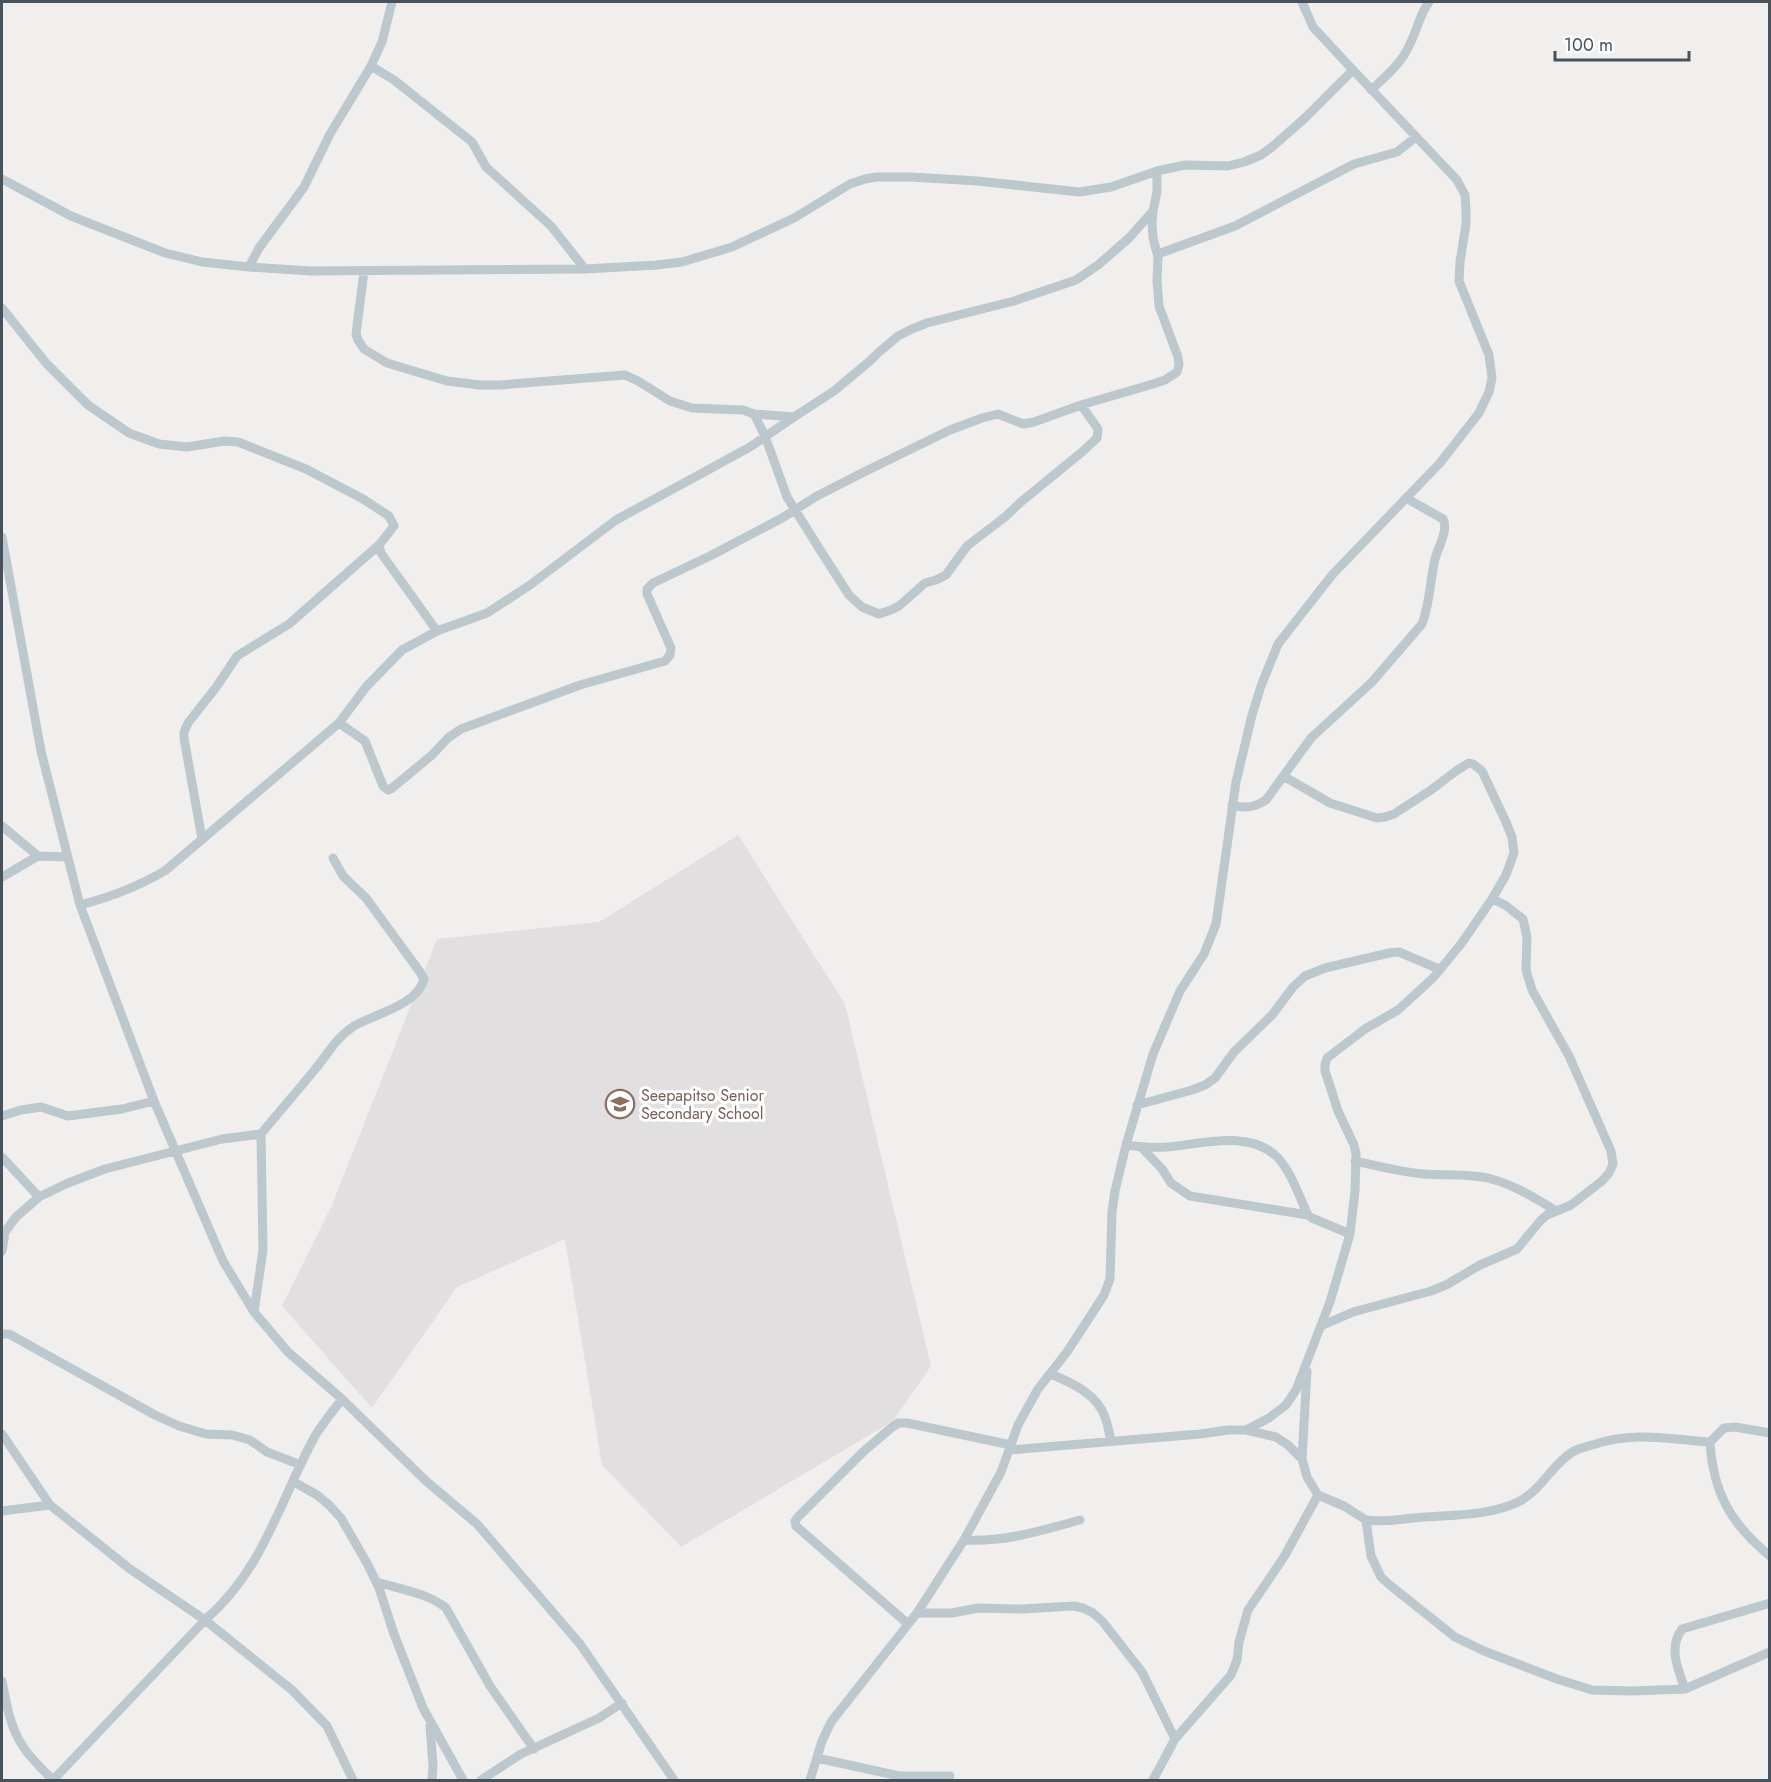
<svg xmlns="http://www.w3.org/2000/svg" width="1771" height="1782" font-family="Jost,sans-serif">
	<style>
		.education { fill: #e2dfe0 }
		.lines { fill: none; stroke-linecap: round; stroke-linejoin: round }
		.minor { stroke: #bcc7ce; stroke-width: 9 }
		.labels { text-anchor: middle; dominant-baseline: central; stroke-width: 6; stroke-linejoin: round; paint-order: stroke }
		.education-label { font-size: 16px; fill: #785e54; stroke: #fff; text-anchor: start }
	</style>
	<rect width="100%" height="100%" fill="#f1eeee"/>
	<path class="education" d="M738,835L845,1004L931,1366L893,1421L681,1547L602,1465L565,1239L457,1287L372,1408L282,1306L332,1205L437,939L599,922Z"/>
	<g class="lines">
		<path class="minor" d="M1302,2L1313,27L1353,70
			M371,66L394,80L472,142L486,167L551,226L585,269
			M1371,90C1385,77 1401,64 1409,46C1417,31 1419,15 1429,2
			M2,179L71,216L165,253L202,262L249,267L310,271L585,269L657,265L682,262L732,247L794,218L850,184L865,179L876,177H911L978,181L1079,192L1111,187L1157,171L1185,165L1228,166L1244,162L1261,155L1272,147L1305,118L1353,70L1457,180L1465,195L1466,211V224L1460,262L1459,281L1489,355L1492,378L1489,392L1479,413L1440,463L1332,575L1278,644L1261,686L1252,715L1236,782L1216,924L1204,954L1180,991L1153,1054L1126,1145L1115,1191L1112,1212L1110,1279L1104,1295L1067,1352L1038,1389L1018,1425L1001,1472L964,1540L917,1613L831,1722L822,1741L810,1780
			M1158,254L1235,226L1354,164L1397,152L1416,137
			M249,267L259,248L304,187L330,134L371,66L382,42L392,2
			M364,271L356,334L358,340L364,349L387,363L447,381L480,385H500L625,375L638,381L670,401L692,408L743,410L754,414L794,417L834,391L871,360L879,352L898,336L912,329L927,323L1014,301L1076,280L1098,265L1129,238L1153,211
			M2,308L46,363L88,405L129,433L159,444L187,447L224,441L238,442L306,469L363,499L389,516L394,526L379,545L381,553L437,631
			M754,414L765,436L787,497L822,553L849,595L862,607L879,614L891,610L899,606L925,583L936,580L946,575L967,546L1005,517L1022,501L1082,452L1097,438L1098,429L1081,405
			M2,537L41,751L80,905L154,1101L223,1261L254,1312L288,1352L342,1399L426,1481L477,1524L580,1644L674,1780
			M339,723L365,741L383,786L388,790L391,789L432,755L448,738L461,729L580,685L665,661L670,655L671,648L647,594V589L653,583L710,556L782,518L817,496L864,472L950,430L982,418L998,414L1023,424L1034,422L1081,405L1153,384L1165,380L1177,372L1179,365L1178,357L1159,306L1157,281L1158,257L1153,238L1152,222L1153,211L1157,192V171
			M1232,805C1246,809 1255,807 1266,800L1311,738L1372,682L1422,624C1430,603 1430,581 1435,559C1438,547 1449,530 1443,519L1406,498
			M2,826L38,856L67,857
			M202,839L184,738V732L188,723L217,686L237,656L289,624L379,545
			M2,877L38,856
			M80,905C111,897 138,887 166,870L339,723L366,687L402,650L437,631L487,613L530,585L616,520L750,447L794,417
			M1137,1105L1192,1090L1205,1085L1215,1078L1234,1052L1272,1015L1293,987L1305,976L1325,968L1389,953L1399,952L1439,969
			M2,1116L21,1110L41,1107L68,1116L122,1109L154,1101
			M261,1134C280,1111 299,1089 317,1067C329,1052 337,1037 354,1026C375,1014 418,1005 424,979L420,972L366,898L343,876L333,858
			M1126,1145C1140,1147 1153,1148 1167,1147C1201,1144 1251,1129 1278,1158C1292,1173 1299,1197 1308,1215
			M1142,1148L1162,1169L1171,1183L1190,1196L1308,1215L1312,1218L1350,1234
			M2,1157L39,1197
			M1355,1161C1377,1166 1400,1172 1423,1174C1446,1176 1469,1173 1491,1179C1515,1185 1536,1199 1557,1211
			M2,1251L5,1232L16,1217L39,1197L68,1183L105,1169L222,1139L261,1134L263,1250L254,1312
			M1321,1326L1353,1312L1431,1291L1446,1285L1480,1265L1517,1249L1541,1220L1547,1215L1571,1205L1602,1181L1609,1173L1613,1164L1611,1151L1569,1056L1532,990L1526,970L1527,937L1523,919L1505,905L1492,899
			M2,1334H9L155,1415L179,1426L206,1434L232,1435L250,1440L267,1452L301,1465
			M1051,1374C1072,1383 1097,1394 1105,1417C1108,1425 1109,1433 1111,1441
			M1246,1430L1269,1418L1286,1405L1296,1390L1330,1302L1350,1234L1355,1191L1356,1154L1354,1145L1338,1111L1325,1071V1065L1327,1058L1365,1029L1398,1010L1433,978L1461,944L1492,899L1506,875L1514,853L1512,837L1506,822L1482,771L1473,764L1469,763L1456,771L1431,790L1394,814L1385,817L1377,818L1330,803L1285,777
			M1770,1433L1735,1427L1724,1428L1710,1442C1713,1493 1731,1524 1770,1556
			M2,1434L50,1505L130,1569L205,1620L292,1690L327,1726L353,1780
			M1009,1450L1200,1434L1228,1430H1246L1276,1437L1288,1445L1302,1459L1307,1477L1318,1495L1344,1506L1366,1520L1371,1556L1381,1577L1391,1586L1455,1637L1484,1651L1557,1679L1592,1690L1632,1691L1685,1689L1770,1652
			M1302,1459L1307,1371
			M294,1482L317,1495L329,1505L341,1518L368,1565L379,1588L394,1634L423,1708L463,1780
			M2,1511L50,1505
			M1366,1520C1386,1523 1405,1518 1425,1517C1456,1515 1493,1515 1520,1501C1542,1489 1553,1463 1574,1451C1579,1448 1586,1447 1592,1445C1634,1431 1667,1439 1710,1442
			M964,1540C1006,1542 1040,1531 1080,1520
			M377,1582C399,1589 428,1593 446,1608L490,1686L534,1749
			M917,1613H952L978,1608L1022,1609L1074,1606L1083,1608L1093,1613L1103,1622L1142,1672L1175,1739
			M908,1624L796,1526L795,1521L798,1517L863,1452L891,1428L898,1423H907L1011,1445
			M2,1681C6,1702 10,1727 22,1745C30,1758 42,1769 53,1780
			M1685,1689C1678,1669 1668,1648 1682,1629L1770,1603
			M430,1726L433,1766L432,1780
			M817,1758L899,1776H950
			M53,1780L205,1620C264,1569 279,1502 315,1436C323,1423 333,1411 342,1399
			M481,1780L521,1754L599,1718L622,1703
			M1153,1780L1175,1739L1231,1675L1237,1660L1239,1642L1248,1610L1284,1557L1318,1495"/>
	</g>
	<defs>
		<g id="school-ring" transform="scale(1.5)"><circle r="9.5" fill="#fff" stroke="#8d6e63" stroke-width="1.5"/><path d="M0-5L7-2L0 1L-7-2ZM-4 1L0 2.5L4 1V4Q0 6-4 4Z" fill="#8d6e63"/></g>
	</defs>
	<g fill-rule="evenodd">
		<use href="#school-ring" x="620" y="1104"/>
	</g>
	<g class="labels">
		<g class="education-label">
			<text x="641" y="1095">Seepapitso Senior<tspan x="641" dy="18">Secondary School</tspan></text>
		</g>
	</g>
	<rect width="1771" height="1782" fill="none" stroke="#46535c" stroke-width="6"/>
	<path d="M1555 51v9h134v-9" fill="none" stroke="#46535c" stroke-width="3"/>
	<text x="1564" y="51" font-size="18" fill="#46535c" stroke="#ffffff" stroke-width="4.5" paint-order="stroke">100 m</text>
</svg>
